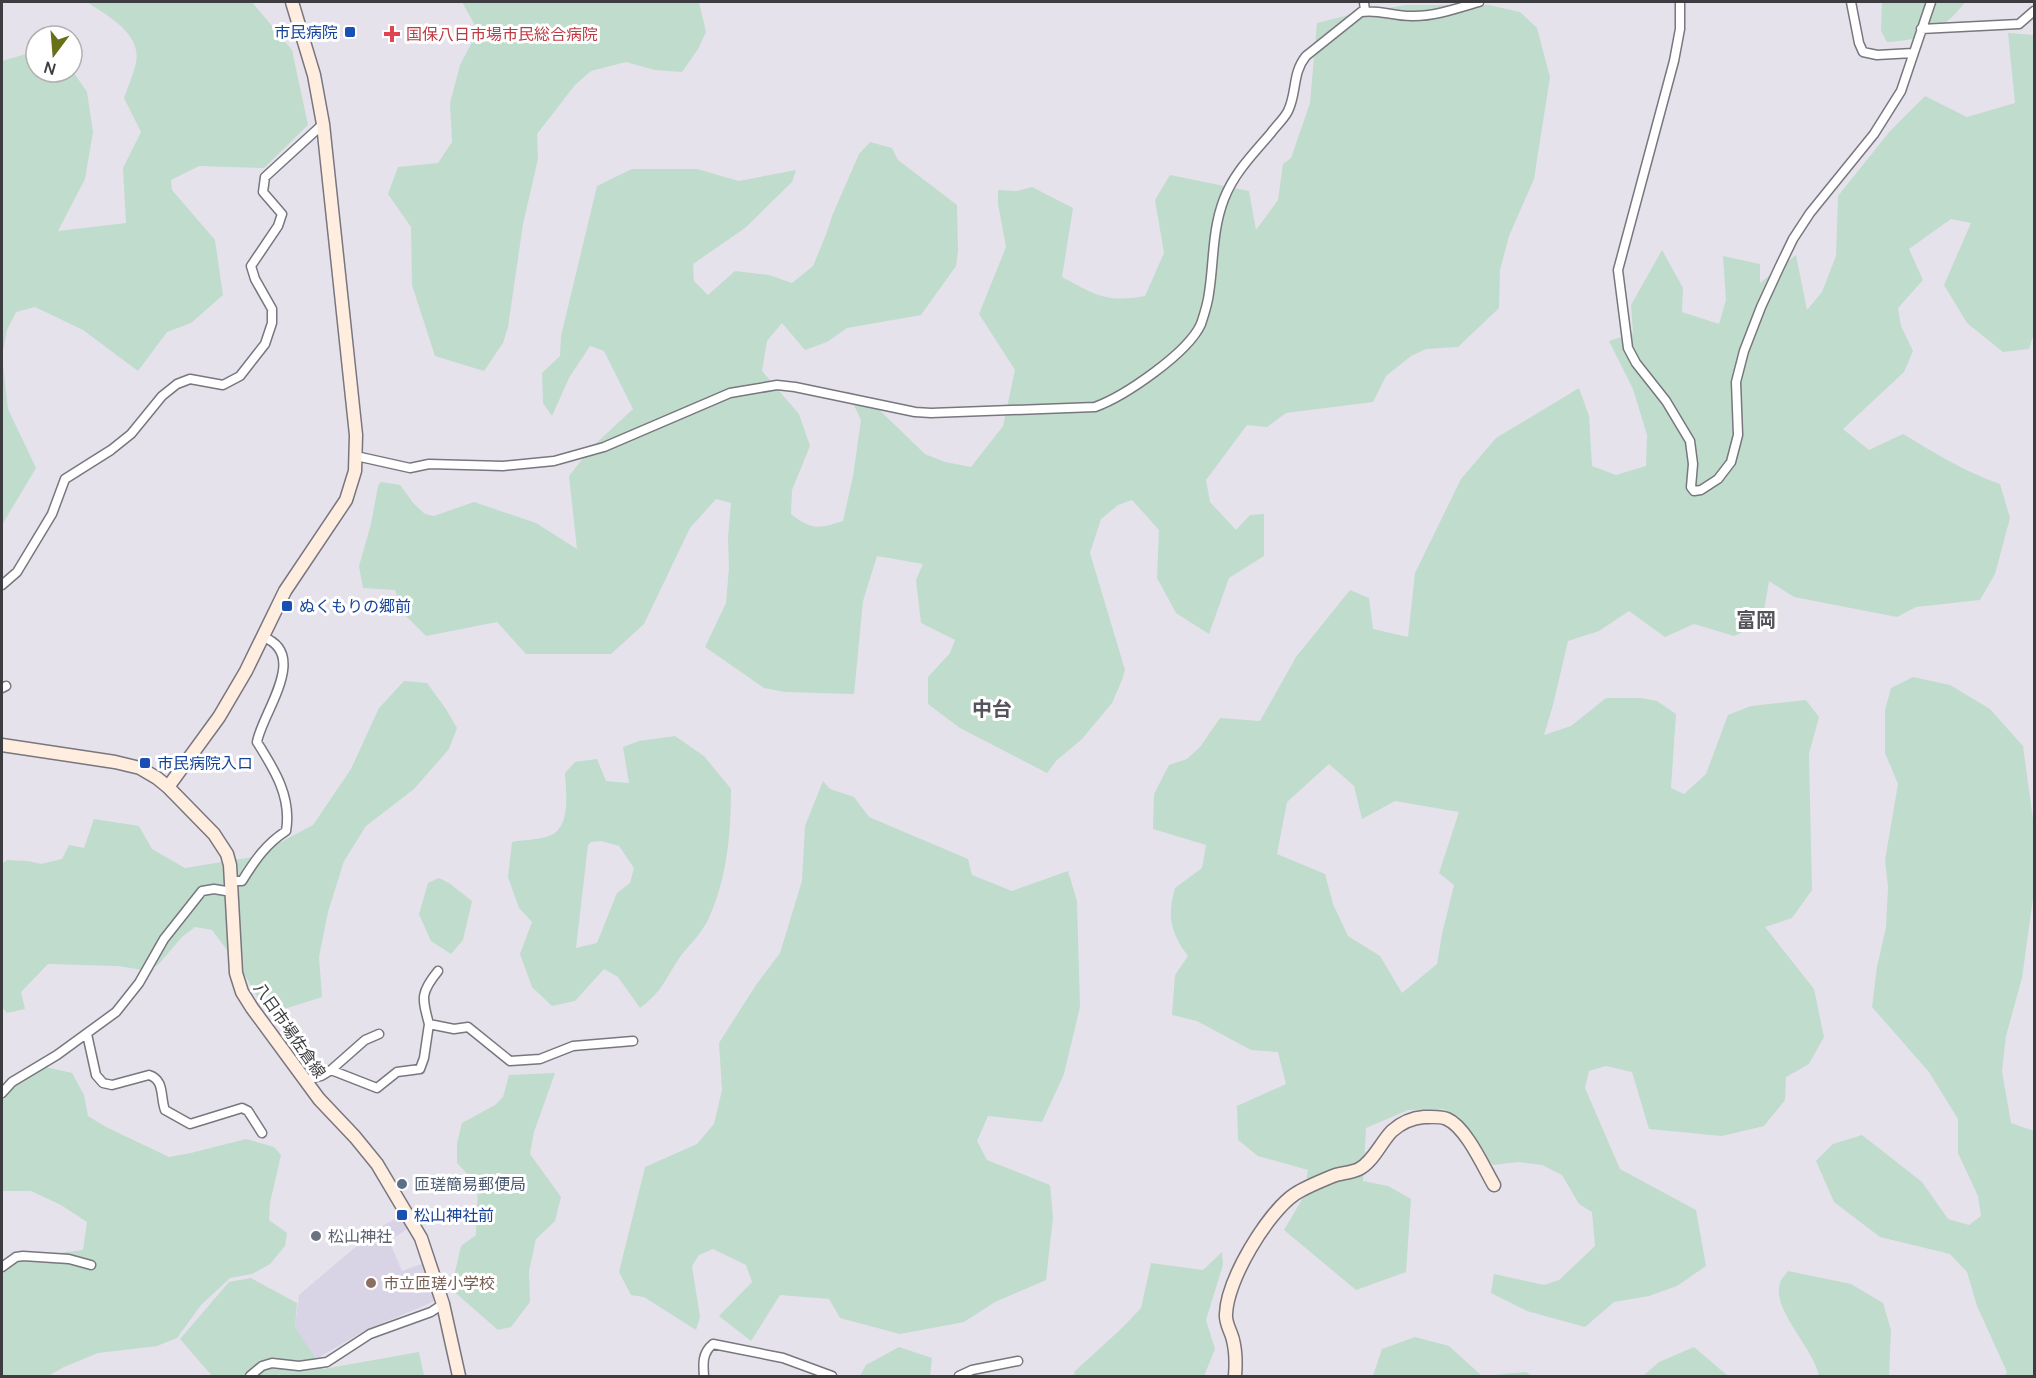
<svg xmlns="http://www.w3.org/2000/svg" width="2036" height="1378" font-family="Manrope,'Noto Sans JP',sans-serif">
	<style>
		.built { fill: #d8d4e5 }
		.green { fill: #c0dccc; fill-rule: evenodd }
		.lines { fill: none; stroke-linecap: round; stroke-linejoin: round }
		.street-casing { stroke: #78767e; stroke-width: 11 }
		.secondary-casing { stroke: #78767e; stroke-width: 15 }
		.street { stroke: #fff; stroke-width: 8 }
		.secondary { stroke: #ffeddf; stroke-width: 12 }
		.transit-dot { fill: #1a4fb4; stroke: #fff; stroke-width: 2 }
		.health-dot { fill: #e0444e; stroke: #fff; stroke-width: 2 }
		.service-dot { fill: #5c6f8a; stroke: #fff; stroke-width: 2 }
		.worship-dot { fill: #6b7280; stroke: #fff; stroke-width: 2 }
		.education-dot { fill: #8d6e63; stroke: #fff; stroke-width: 2 }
		.labels { text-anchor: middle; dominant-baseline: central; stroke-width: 6; stroke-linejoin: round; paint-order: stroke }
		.transit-label { font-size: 16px; fill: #164399; stroke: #fff; text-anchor: start }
		.health-label { font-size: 16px; fill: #be3a42; stroke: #fff; text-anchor: start }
		.street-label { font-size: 16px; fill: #3d3c40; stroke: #fff }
		.service-label { font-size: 16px; fill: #4e5e75; stroke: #fff; text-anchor: start }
		.worship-label { font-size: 16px; fill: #5b616d; stroke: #fff; text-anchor: start }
		.education-label { font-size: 16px; fill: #785e54; stroke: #fff; text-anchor: start }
		.quarter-label { font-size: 20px; font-weight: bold; fill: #55535b; stroke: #fff }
	</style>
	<rect width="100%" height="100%" fill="#e5e2ec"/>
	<path class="built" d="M403,1215L410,1227L389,1241L402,1271L424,1263L435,1301L364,1331L316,1359L295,1327L299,1295L378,1228Z"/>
	<path class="green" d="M87,2H252L292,50L308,125L264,168L199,166L171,180L172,190L215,240L223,295L191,323L167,332L138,371L83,330L35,307L16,312L7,330L2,356L8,409L36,468L2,525V61L36,51V72H72V70L87,92L93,132L85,179L58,231L126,223L123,168L141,132L124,98C128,87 133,75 136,63C142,33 107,16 87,2Z
		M462,2H699L706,32L698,49L682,72L655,70L626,62L591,71L575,85L537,134L538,159L523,224L508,327L503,343L484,371L435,356L412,285L411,227L388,194L398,167L438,163L452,142L450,103L460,65L478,31Z
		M1882,2H1965C1945,29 1921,41 1887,42L1881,31Z
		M1406,5H1489L1520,12L1537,28L1550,77L1534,179L1509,236L1500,270L1499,308L1458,347L1426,349L1411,356L1386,376L1373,402L1286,413L1267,427L1247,425L1206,480L1210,502L1236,530L1250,515L1264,514V556L1229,578L1209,634L1176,613L1157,578L1159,530L1132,500L1118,505L1101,519L1090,553L1125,670L1122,680L1112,703L1082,739L1056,761L1047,773L960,728L928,704V677L950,653L955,640L921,623L916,580L923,564L877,556L863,601L854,694L785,692L764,688L705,647L726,603L729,568L728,537L731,503L716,499L690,528L644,624L611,654H526L497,622L426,636L403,613L395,590L363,588L359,566L371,524L378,486L381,482L400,485L414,504L425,514L434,516L474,502L536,523L577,549L569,476L591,448L633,409L604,351L590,346L569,378L552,416L543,403L542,373L560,356L561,336L597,186L632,169H697L739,181L796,170L792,182L745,228L693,264L694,281L708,295L735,271L769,275L792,283L813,266L827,232L832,216L859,154L870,142L892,148L898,160L957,205L958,251L956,266L921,315L847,328L827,342L805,350L782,323L767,341L762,371L799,414L810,446L792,490L791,514C811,530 819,529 843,521L853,476L861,420L847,391L868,399L925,454L945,462L971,467L1003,426L1015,370L979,314L1006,247L998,204V190L1017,191L1032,187L1073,208L1062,277C1095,295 1107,303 1145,296L1164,253L1155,200L1170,175L1249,191L1256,230L1278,200L1283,164L1291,158L1310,103L1317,23L1361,12Z
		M2008,33L2034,35V333L2029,349L2003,352L1967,323L1944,285L1971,223L1951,219L1909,249L1923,280L1898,308L1901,326L1913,351L1904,372L1843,429L1869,450L1903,434C1935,453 1965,472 2000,484L2010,518L1995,574L1980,600L1916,607L1897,617L1794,597L1769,581L1762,623L1734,636L1694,624L1665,637L1629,611L1599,631L1568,641L1553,705L1544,735L1571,726L1606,698H1641L1657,701L1676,714L1671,788L1684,794L1706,774L1728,715L1751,706L1806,700L1819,717L1809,754L1812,890L1792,918L1765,927L1814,989L1824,1037L1809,1064L1786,1077L1785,1100L1764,1126L1722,1136L1649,1129L1632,1072L1606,1066L1589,1071L1585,1088L1620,1169L1696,1210L1706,1266L1677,1286L1649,1296L1614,1302L1585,1327L1527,1311L1491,1293L1494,1274L1544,1285L1559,1280L1595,1246L1592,1212L1579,1204L1562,1175L1542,1165L1519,1162L1493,1165L1444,1109L1408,1110L1366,1128L1363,1181L1388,1186L1411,1199L1406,1272L1356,1290L1284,1230L1304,1196L1308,1170L1258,1156L1238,1140L1237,1106L1286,1084L1278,1052L1251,1050L1197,1021L1172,1015L1175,975L1188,956C1170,932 1167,916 1175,888L1202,868L1206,845L1153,829L1154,794L1169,765L1187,759L1200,747L1220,718L1260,721L1296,657L1350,590L1369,598L1373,629L1408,637L1415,573L1461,479L1496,438L1579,388L1589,416L1592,466L1616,475L1646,466L1647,435L1633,389L1609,341L1633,333L1631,305L1662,250L1683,288L1682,312L1719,324L1726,300L1723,256L1760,264V283L1796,255L1807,310L1822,292L1836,256L1838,196L1890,131L1925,96L1967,117L2015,103ZM1329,764L1354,786L1362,819L1395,801L1459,812L1439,873L1454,885L1442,934L1437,964L1402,993L1380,956L1348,936L1333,904L1325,874L1277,854L1287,802Z
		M1913,677L1950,685L1990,709L2023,746L2034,827V891L2022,978L2006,1036L2002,1071L2011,1123L2034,1131V1376H2005L2007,1372L1977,1306L1967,1272L1950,1254L1880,1237L1834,1202L1816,1161L1833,1144L1862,1135L1922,1182L1948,1219L1969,1225L1981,1216L1978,1196L1958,1153V1119L1929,1072L1872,1007L1877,967L1886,927L1888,887L1885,860L1898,784L1885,753V710L1891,688Z
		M404,681L427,683L446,709L457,728L449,749L414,789L366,826L344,861L328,912L319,957L322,997L281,1010L260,1001L241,969L212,930L195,927L182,937L158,965L143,970L118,966L48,964L21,992L25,1009L7,1013L2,1007V864L7,860L28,861L41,864L62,859L69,845L84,848L94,819L139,826L152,849L185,868L253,857L313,825L351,769L379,708Z
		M675,736L704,756L731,789C731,835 727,879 708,920C701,934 689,945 680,957C665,979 663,991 640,1008L618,977L604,969L575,1001L552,1006L532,987L520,954L532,922L519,908L508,877L512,842C523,840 535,840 546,837C572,831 566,793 565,773L575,762L597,759L606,781L629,783L623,747L639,741ZM601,841L619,846L634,868L630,883L617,893L597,943L576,948L588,845L591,842Z
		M823,781L830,789L854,797L869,817L968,859L972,875L1012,891L1068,871L1077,901L1080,1007L1064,1074L1042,1122L988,1116L977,1141L987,1160L1050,1185L1053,1217L1046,1280L995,1302L964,1322L900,1334L840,1318L829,1299L780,1295L751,1341L719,1316L752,1282L746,1265L713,1249L699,1255L692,1266L700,1317L696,1330L644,1297L631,1295L619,1272L645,1167L697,1144L714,1124L722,1090L719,1043L756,985L780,953L802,881L805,826Z
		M439,878L449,883L472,901L463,940L451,954L431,941L419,914L428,883Z
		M41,1066L72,1073L84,1095L88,1116L106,1127L169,1157L191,1153L246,1139L274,1147L281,1155L270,1203L269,1220L287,1233L285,1246L270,1264L252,1274L230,1278L201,1305L177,1338L157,1346L98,1353L64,1367L48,1376H2V1260L83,1250L87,1222L61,1205L31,1191H2V1095Z
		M555,1073L534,1132L530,1154L561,1197L555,1221L536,1239L529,1271L530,1302L511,1327L498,1330L451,1289L461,1246L476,1235L478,1185L457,1163V1143L462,1123L495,1105L503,1097L509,1075Z
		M1222,1252L1223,1265L1206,1320L1215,1349L1204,1376H1075L1074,1372L1122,1328L1141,1308L1151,1263L1203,1270Z
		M1788,1271L1851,1284L1883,1303L1891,1330L1889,1376H1819C1813,1347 1771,1309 1780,1283C1781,1279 1786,1274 1788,1271Z
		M251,1278L297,1303L295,1327L323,1369L419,1352L424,1376H280L279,1374L276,1376H212L180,1339L229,1282Z
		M1415,1337L1449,1346L1482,1376L1526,1372L1532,1376H1373L1382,1349Z
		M899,1347L932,1358L930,1376H860L866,1365Z
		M1694,1347L1728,1376H1643L1659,1362Z"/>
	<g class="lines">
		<g class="street-casing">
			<path id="street" d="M1364,2L1365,11
				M1680,2V29L1674,61L1618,270L1628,348L1636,363L1666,401L1690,441L1693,464L1691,487L1694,491L1701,490L1718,479L1731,462L1738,435L1736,382L1744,351L1761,307L1779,268L1793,239L1810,213L1874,134L1901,91L1931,2
				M1851,2L1859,43L1863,52L1877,55L1913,53
				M1921,29L2019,24L2034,11
				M356,456L410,468L429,464L503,466L554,461L604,447L730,393L777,385L795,387L915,412L931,413L1095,407C1125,396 1188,353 1201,324C1204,315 1208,303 1209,293C1214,261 1212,230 1224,199C1234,173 1253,154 1271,133C1276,126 1284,119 1288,111C1297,93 1292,73 1306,56L1361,12C1379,9 1395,17 1414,16C1436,16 1458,8 1479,2
				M2,585L17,572L52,514L65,479L111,450L131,434L162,396L177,384L190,379L223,385L240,376L265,344L272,323V309L255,279L251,266L278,226L282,214L263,192L265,177L323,124
				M2,688L6,686
				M231,881H242C255,860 266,844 286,831C292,797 274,769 257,742C262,713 310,654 263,637
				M429,1024C422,998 420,993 438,971
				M87,1034L96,1075L103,1083L112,1085L149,1075C165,1080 160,1097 165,1110L190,1124L242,1108L248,1111L262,1133
				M331,1070L377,1088L397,1072L420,1069L424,1058L429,1024L454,1029L468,1027L510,1061L540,1059L573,1046L633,1041
				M305,1080L321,1076L331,1070L365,1040L379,1034
				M2,1093L12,1082L57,1055L116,1012L139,983L164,939L202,891L214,889L232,892
				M2,1267L16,1257L23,1256L69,1259L91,1265
				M250,1376L262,1366L272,1363L299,1366L327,1362L370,1334L431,1312L443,1304
				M704,1376C703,1364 702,1353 713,1344L783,1358L832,1376
				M959,1376L972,1370L1018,1361"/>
		</g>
		<g class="secondary-casing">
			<path id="secondary" d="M2,745L115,762L140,768L157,778L168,787L214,834L227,854L230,865L236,973L242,992L252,1008L319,1099L355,1137L377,1164L421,1238L443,1304L459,1376
				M168,787L219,717L246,671L285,591L346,500L355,471L356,435L323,124L314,75L292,2
				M1235,1376C1236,1364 1236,1352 1233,1340C1231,1331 1225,1323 1226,1314C1227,1280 1267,1213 1295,1194C1306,1187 1321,1181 1333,1176C1341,1173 1351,1173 1359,1169C1373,1162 1381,1142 1392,1131C1402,1122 1411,1118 1424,1117C1431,1117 1441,1116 1447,1119C1466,1127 1484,1168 1494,1185"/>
		</g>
		<use href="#street" class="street"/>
		<use href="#secondary" class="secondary"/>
	</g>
	<g class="transit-dot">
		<rect x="344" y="26" width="12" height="12" rx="3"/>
		<rect x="281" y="600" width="12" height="12" rx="3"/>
		<rect x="139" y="757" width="12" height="12" rx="3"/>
		<rect x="396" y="1209" width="12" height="12" rx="3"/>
	</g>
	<path class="health-dot" d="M389 25h6v6h6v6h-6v6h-6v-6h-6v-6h6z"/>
	<circle class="service-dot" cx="402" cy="1184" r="6"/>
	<circle class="worship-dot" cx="316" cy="1236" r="6"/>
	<circle class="education-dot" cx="371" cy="1283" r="6"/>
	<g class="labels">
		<g class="transit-label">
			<text x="338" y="32" text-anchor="end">市民病院</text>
			<text x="299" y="606">ぬくもりの郷前</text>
			<text x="157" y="763">市民病院入ロ</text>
			<text x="414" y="1215">松山神社前</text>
		</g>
		<g class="health-label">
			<text x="406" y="34">国保八日市場市民総合病院</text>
		</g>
		<g class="street-label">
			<text transform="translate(290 1030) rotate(55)">八日市場佐倉線</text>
		</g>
		<g class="service-label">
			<text x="414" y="1184">匝瑳簡易郵便局</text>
		</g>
		<g class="worship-label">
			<text x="328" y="1236">松山神社</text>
		</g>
		<g class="education-label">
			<text x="383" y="1283">市立匝瑳小学校</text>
		</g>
		<g class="quarter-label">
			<text x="1756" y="619">富岡</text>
			<text x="992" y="708">中台</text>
		</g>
	</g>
	<rect width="2036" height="1378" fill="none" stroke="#3d3c40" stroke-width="6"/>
	<g transform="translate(54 54) rotate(196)"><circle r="28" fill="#ffffff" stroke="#b1b1b3" stroke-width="1.5"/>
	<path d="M0-4.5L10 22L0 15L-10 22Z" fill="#687018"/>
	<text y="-9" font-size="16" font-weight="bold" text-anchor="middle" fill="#3d3c40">N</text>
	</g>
</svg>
